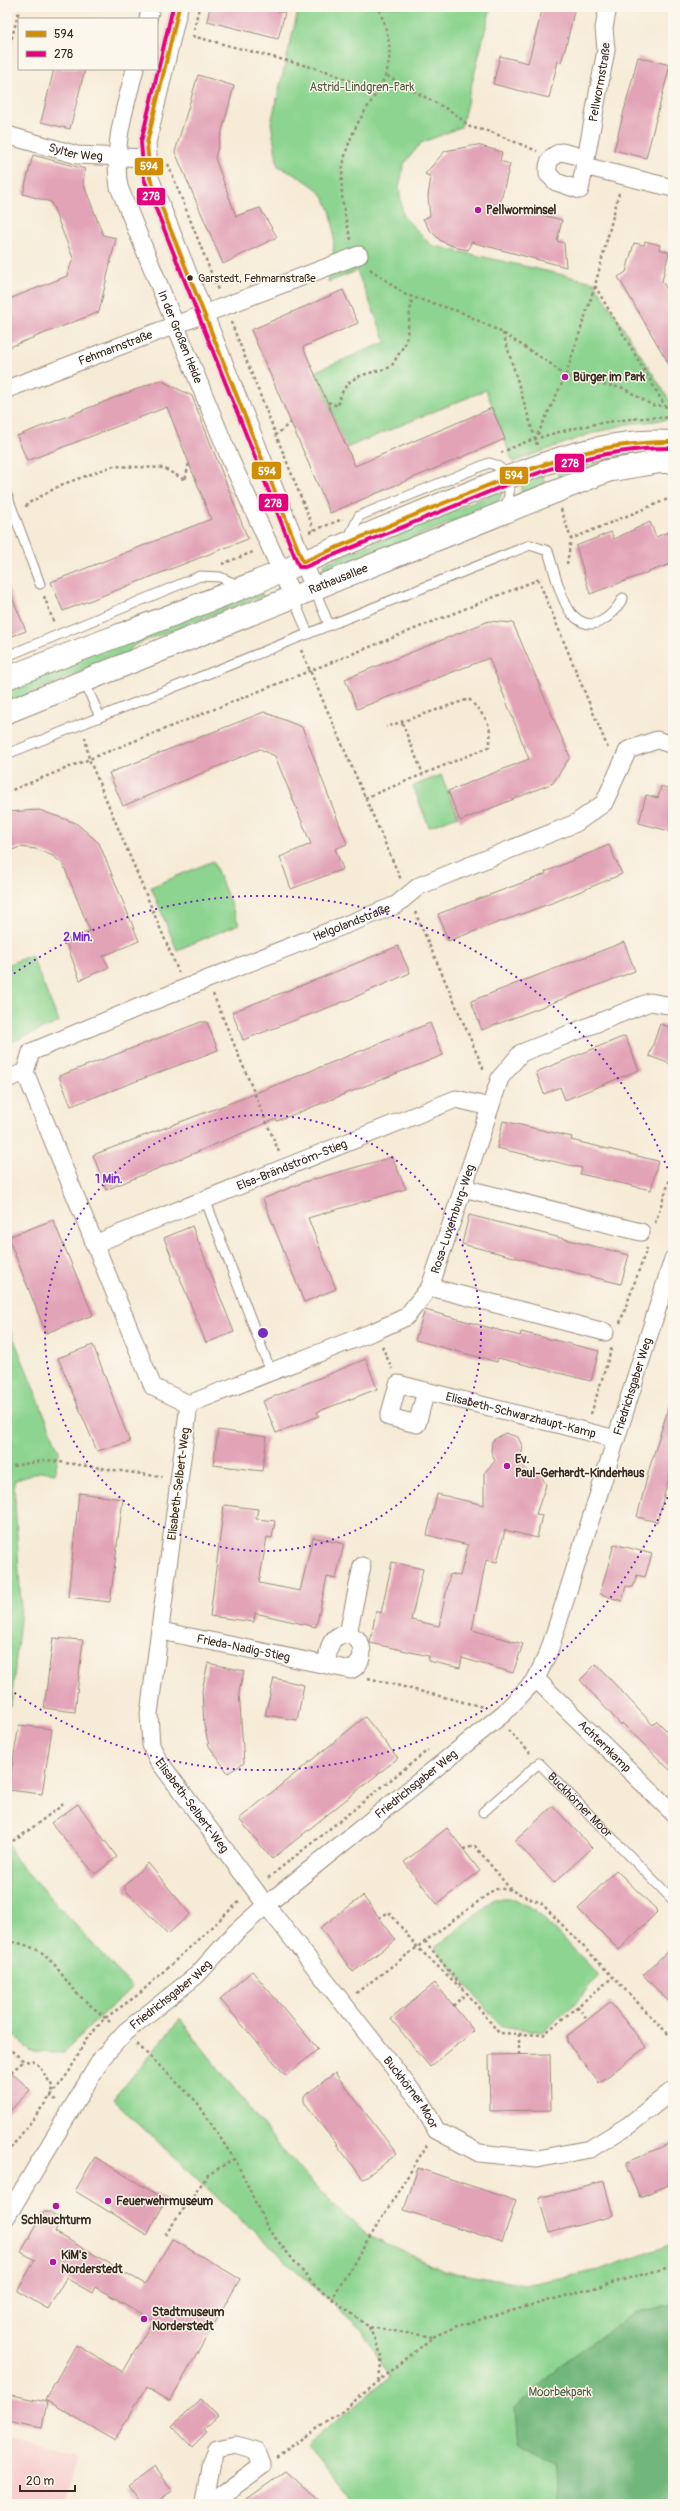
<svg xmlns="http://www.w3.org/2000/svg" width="680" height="2511" font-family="Pangolin,sans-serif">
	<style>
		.built { fill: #f7d0cf }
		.green { fill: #8cd48f; stroke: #647f56 }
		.forest { fill: #71b67a; stroke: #56704c }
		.building { fill: #e2a3b7 }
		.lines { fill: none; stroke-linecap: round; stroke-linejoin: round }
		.service-casing { stroke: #988a7a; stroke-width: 11 }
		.minor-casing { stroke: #988a7a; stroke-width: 19 }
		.secondary-casing { stroke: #988a7a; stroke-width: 24 }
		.path { stroke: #988a7a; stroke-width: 2.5; stroke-dasharray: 3 3; stroke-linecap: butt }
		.service { stroke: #fff; stroke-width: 9 }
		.minor { stroke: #fff; stroke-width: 17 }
		.secondary { stroke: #fff; stroke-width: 22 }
		.bus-1-casing { stroke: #fbf7ec; stroke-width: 7 }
		.bus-2-casing { stroke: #fbf7ec; stroke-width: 7 }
		.bus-1 { stroke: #d18d06; stroke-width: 4 }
		.bus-2 { stroke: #e5007d; stroke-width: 4 }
		.ring { fill: none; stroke: #7b2cbf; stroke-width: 2; stroke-dasharray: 2 4 }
		.poi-dot { fill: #b5179e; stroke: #fbf7ec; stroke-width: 1.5 }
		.bus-dot { fill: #3b2a1e; stroke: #fbf7ec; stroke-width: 1.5 }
		.labels { text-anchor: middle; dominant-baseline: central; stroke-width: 3; stroke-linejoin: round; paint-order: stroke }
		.bus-label { font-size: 11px; fill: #3b2a1e; stroke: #fbf7ec; text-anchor: start }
		.street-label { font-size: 12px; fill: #3b2a1e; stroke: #fbf7ec }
		.park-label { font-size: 12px; fill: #535d40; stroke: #fbf7ec }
		.poi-label { font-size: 12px; font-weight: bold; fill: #3b2a1e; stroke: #fbf7ec; text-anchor: start }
		.centre { fill: #7b2cbf; stroke: #fbf7ec; stroke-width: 2 }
		.ring-label { font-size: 12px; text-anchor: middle; font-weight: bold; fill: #7b2cbf; stroke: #fbf7ec; stroke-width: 3; stroke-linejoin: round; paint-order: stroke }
		.line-badge { stroke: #fbf7ec; stroke-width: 1.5 }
		.badge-label { font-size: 11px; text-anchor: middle; font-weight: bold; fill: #fff }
	</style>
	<rect width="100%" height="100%" fill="#fbf7ec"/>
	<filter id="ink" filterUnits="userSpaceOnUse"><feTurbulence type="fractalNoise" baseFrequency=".025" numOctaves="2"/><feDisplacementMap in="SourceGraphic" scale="8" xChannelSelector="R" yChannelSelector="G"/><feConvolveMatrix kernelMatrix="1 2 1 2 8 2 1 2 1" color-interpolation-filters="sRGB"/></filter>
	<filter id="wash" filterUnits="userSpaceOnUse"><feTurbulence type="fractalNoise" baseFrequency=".012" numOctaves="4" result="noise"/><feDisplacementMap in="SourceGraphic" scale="16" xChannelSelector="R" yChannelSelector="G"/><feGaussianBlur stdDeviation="0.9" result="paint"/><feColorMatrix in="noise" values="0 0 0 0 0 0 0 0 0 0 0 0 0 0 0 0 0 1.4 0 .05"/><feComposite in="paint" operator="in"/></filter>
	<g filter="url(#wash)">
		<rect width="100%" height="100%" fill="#f6ebd7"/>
		<path class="built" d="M7,2437L78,2454L64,2504L7,2502Z"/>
		<path class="green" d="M299,7H491L461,127L421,143L404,164L399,187L403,216L431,245L594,282L670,401L673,402V419L627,424L590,434L513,462L486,390L346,448L316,371L386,342L357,271L328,282C335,253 341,207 313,186C303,178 290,173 278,166L271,123Z
			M673,448L560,482L556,469L591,458Z
			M541,473L547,488L519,498L522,487L520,481Z
			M503,490L499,500L492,506L326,573L323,566L328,562Z
			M259,586L263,596L134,645L127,653L7,703V686Z
			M441,775L458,816L429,827L413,786Z
			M213,861L239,924L177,950L151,887Z
			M31,955L59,1022L7,1044V965Z
			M7,1322L59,1451L55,1473L42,1471L14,1481L21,1608L11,1707H7Z
			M7,1838L15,1859L132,1987L62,2053L31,2052L8,2029Z
			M495,1899H515L535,1910L599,1975L579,1999L542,2032L501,2026L435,1948Z
			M180,2019L282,2150L321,2192L367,2234L444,2271L525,2285L599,2270L673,2244V2504H348V2497L306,2446L390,2377L362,2330L240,2219L113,2100Z"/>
		<path class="forest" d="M673,2305V2504H552L557,2467L519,2448L516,2408L559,2366L636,2312Z"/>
		<g id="blocks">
			<path class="building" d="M210,7H263L285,13L278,39L207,21Z
				M543,7H575L566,46L561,62L558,61L549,98L493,84L500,56L528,63Z
				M638,57L670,65L646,158L614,150Z
				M54,69H85L70,129L41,122Z
				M198,75L234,86L215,158L236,216L260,208L277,237L223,264L175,152Z
				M477,145L502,152L500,161L510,164L500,204L562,220L557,241L564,243L566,267L471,242L468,250L458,248L441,241L429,229L423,219L430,216L428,196L431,177L425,174L445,151Z
				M33,155L85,169L83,183L103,235L116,238L99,312L7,348V300L67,276L73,258L51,202L23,194Z
				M645,241L660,245L659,249L669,252L662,281L673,300V371L618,277L626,272L634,243L644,245Z
				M343,290L358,323L303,347L355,466L492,408L505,439L330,513L251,330Z
				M160,380L192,396L248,539L63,611L51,582L211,519L167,407L27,461L17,436Z
				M650,522L656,537L673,530V563L590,594L576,546L611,532L614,539Z
				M7,585L26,631L7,638Z
				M489,621L513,623L570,757L553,783L460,821L448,791L529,759L489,658L357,709L345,679Z
				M264,712L302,727L347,844L335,849L343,869L291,889L280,857L311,844L275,756L260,749L123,806L109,773Z
				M661,786L673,790V832L639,823L646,795L658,798Z
				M39,810L76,823L99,843L139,941L103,956L109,967L80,980L65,940L90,931L63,864L53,856L36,849L20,847L7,852V812Z
				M609,845L622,874L557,901L448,941L438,914L546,874L545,872Z
				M624,942L635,971L482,1030L471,1001Z
				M398,946L410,973L348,1000L243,1040L232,1012L323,977Z
				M201,1022H207L218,1050L71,1106L59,1076Z
				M430,1023L443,1055L277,1121L276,1119L106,1190L93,1155L241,1099Z
				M660,1024L673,1028V1065L649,1056Z
				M625,1036L639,1070L565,1100L560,1087L544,1094L536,1072Z
				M503,1121L572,1137L571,1140L658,1161L651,1190L580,1174L582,1168L497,1148Z
				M392,1157L406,1189L308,1218L336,1289L304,1302L263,1199L304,1182Z
				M469,1215L629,1255L621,1284L462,1244Z
				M53,1220L93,1315L46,1333L8,1237Z
				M192,1226L234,1332L206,1343L164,1238Z
				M425,1310L520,1336L521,1332L599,1351L591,1381L498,1358L497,1362L415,1340Z
				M93,1345L130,1442L97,1451L58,1358Z
				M366,1359L377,1389L317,1412L319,1416L276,1433L263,1401Z
				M670,1403H673V1474L670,1473L657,1522L637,1517L650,1466Z
				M218,1430L267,1437L262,1471L213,1465Z
				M505,1433L518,1437L523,1448L520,1461L527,1471L541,1475L546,1485L536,1514L542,1515L537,1538L505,1530L497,1562L486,1560L472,1630L523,1644L513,1673L462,1658L460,1668L428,1661L429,1656L370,1643L376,1611L381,1613L392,1562L423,1569L411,1620L439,1626L450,1574L460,1576L468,1545L427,1535L437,1494L484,1505V1473L495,1461L491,1451L492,1441Z
				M79,1493L123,1499L110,1602L68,1597Z
				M224,1505L258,1509L256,1519L275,1521L272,1538L267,1537L259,1583L300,1591L313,1537L344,1544L336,1579L327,1577L316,1627L255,1613L254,1622L210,1616Z
				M614,1544L652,1554L645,1577L637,1575L633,1587L626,1586L622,1601L600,1594Z
				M53,1638L83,1640L75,1712L44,1708Z
				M208,1663L244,1671L239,1692L244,1763L228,1773L209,1746L204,1725L202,1690Z
				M596,1664L653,1725L657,1721L673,1737V1773L622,1723L621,1725L580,1680Z
				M274,1678L304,1685L297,1720L265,1715Z
				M365,1717L398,1758L272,1859L239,1819Z
				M19,1725L52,1729L42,1794L8,1790Z
				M78,1804L117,1857L95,1874L51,1823Z
				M553,1806L592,1848L554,1883L515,1841Z
				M447,1828L480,1871L437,1904L404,1862Z
				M148,1863L190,1914L168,1934L125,1890V1885Z
				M616,1870L658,1911L619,1950L578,1909Z
				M363,1896L396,1940L353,1972L320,1928Z
				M673,1946V2006L643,1975Z
				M252,1971L318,2049L286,2076L220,1999Z
				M435,1983L474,2031L430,2067L391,2019Z
				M610,2002L646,2047L599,2083L567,2042V2036Z
				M550,2054L551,2110L490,2111L489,2055Z
				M7,2068L30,2090L7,2114Z
				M335,2073L397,2154L363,2179L304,2102V2096Z
				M673,2142V2183L640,2197L627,2168V2162Z
				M95,2157L166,2200L147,2235L75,2191Z
				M418,2168L516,2201L502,2242L404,2210Z
				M604,2181L613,2216L549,2233L539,2198Z
				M44,2212H50L62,2219L55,2232L145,2284L172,2239L240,2279L170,2401L146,2387L115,2440L45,2400L76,2345L123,2372L153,2320L95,2287L92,2293L66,2278L48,2309L17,2291L35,2260L21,2252Z
				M7,2394L47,2402L42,2428L7,2421Z
				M201,2399L218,2416L204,2429L207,2432L192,2447L172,2426Z
				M154,2467L172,2491L154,2504H141L128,2486Z
				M286,2471L323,2504H240Z"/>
		</g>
	</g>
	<g filter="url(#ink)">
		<use href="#blocks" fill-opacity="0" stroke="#988a7a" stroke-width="1"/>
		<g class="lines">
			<g class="service-casing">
				<g id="service">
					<path d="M7,495L40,584"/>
					<path d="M348,539L359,516L489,463C509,467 514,492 504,508"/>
					<path d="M314,588L329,625"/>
					<path d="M293,597L308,634"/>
					<path d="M7,656L200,576L220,577L240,586"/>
					<path d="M84,681L100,717"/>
					<path d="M7,754L530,545L548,551C553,567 561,602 572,614C592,636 612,617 623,598"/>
					<path d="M205,1199L271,1372"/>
					<path id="s1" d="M483,1812L539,1763L673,1900"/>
				</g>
			</g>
			<g class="minor-casing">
				<g id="minor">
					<path d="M179,7L147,143L150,178L314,588"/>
					<path d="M148,19L151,7"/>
					<path id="s2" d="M135,69C125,108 112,146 119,187L231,461L293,597"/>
					<path id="s3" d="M7,135L77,155L147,158"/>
					<path d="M562,152L586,158L580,190L556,182L548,174C547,162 551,155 562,152Z"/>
					<path id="s4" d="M586,158L606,50L604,28L608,7"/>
					<path d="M584,166L673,188"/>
					<path id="s5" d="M7,389L359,255"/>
					<path id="s6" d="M25,1072L153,1387L189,1404L149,1714L151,1745L158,1760L266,1905L423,2105L436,2130L479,2153L537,2159L590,2149L629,2125L673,2090"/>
					<path id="s7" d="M7,1079L25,1072L31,1052L185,988L396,905L419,886L576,823L604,803L628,750L657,740L673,745"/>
					<path d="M463,1188L641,1232"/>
					<path id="s8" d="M94,1244L456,1099L490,1107"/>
					<path d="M430,1287L605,1332"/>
					<path id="s9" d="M426,1391L417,1424L389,1417L398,1384L616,1439"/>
					<path id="s10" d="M189,1404L375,1331L406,1317L430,1287L500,1078L521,1053L650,1002L673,1006"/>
					<path id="s11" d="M161,1631L351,1670C363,1664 365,1649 357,1639L348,1634"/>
					<path d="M326,1664C330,1648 328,1635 348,1634L362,1566"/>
					<path id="s12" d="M536,1679L673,1813"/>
					<path id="s13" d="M7,2216L102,2058L125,2032L197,1975L236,1932L266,1905L504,1713L536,1679L549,1651L673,1259"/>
					<path d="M204,2504L210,2466L217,2449L236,2445L256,2451L262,2466L210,2504"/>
				</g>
			</g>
			<g class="secondary-casing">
				<g id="secondary">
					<path d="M7,678C99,642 192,609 283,571C343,545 403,519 464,495C531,468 600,437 673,442"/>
					<path id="s14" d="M7,712L607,471L660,462H673"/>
				</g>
			</g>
			<path class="path" d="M194,30L199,7
				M192,36L326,71L378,93
				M7,56L20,7
				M387,76L454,113L470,127L491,132L537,151
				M168,164L218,290
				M619,193L595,286L665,406
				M351,240C343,210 338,187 345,156C361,92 412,84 378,7
				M370,269L406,295L461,312L503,333L551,364L565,377L623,388L652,405L673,407
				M231,322L314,530
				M503,333L537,445
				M328,402L338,406C344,373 364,376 391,367L406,342L412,298
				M275,436L291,422
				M535,440L565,377L595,286
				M501,453C539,432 629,414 673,418
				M26,507L27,504L61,485L113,466L163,468L185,480L189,463
				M561,509L571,539
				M309,532L343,519
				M222,564L253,552
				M567,564L571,539L673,497
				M538,579L609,751
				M44,596L54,623
				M301,650L401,880
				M402,723L423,774
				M85,737L89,759L179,973
				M7,792L542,578
				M365,798L489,747C494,724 484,716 469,699L386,727
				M415,912L484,1070
				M213,994L279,1152
				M669,1182L673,1183
				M655,1223L673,1170
				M620,1323L647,1248
				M382,1346L392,1369
				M591,1414L612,1347
				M7,1467L46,1460L162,1477
				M368,1678L483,1707
				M508,1730L530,1753
				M7,1843L17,1839L65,1803
				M463,1849L475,1846L511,1890
				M268,1878L428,1750
				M379,1918L389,1912L417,1947L460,1987
				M7,1941L23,1944L40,1951L54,1964L75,1992L110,2022
				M425,1941L499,2033L543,2035L613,1977
				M356,1993L495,1889H508L541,1903L673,2039
				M453,2006L467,1993
				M577,2006L588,2020
				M137,2044L197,2102L238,2165L268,2229L312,2283L369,2327L433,2337
				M7,2047L24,2061L36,2062L53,2087L51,2097L56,2100
				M519,2055V2034
				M11,2072L24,2061
				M7,2153L69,2072L85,2041L104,2019L139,1994L241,1900
				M165,2235L208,2175L234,2159
				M331,2300L427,2145
				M369,2327L382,2356L379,2380
				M276,2457L340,2413L433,2337L457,2326L673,2266"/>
			<use href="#service" class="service"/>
			<use href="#minor" class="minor"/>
			<use href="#secondary" class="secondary"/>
			<g class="bus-1-casing">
				<path id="bus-1" d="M179,7L147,143L150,178L303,562C351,541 400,521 449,501C524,471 591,441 673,442"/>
			</g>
			<g class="bus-2-casing">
				<path id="bus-2" d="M173,7L141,142L144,179L299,567H305C354,546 403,527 452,507C525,477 591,447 673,448"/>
			</g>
			<use href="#bus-1" class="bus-1"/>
			<use href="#bus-2" class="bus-2"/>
		</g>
	</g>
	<g class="ring">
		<circle cx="263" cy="1333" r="218"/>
		<path d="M672 1486A437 437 0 0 1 9 1689M9 977A437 437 0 0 1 672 1180"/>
	</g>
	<g class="poi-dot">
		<circle cx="478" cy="210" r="4"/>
		<circle cx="565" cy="377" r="4"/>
		<circle cx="507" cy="1466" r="4"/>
		<circle cx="108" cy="2201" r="4"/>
		<circle cx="56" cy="2206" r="4"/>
		<circle cx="53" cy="2262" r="4"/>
		<circle cx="144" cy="2319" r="4"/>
	</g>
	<circle class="bus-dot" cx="190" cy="278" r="3.5"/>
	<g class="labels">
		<g class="bus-label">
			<text x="198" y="278">Garstedt, Fehmarnstraße</text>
		</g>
		<g class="street-label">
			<text stroke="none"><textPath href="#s4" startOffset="77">Pellwormstraße</textPath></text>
			<text stroke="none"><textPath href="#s3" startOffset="71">Sylter Weg</textPath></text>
			<text stroke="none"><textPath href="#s2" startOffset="282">In der Großen Heide</textPath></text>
			<text stroke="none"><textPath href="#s5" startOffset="116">Fehmarnstraße</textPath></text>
			<text stroke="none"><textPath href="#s14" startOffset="357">Rathausallee</textPath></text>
			<text stroke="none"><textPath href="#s7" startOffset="386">Helgolandstraße</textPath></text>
			<text stroke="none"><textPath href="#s8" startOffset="213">Elsa-Brändström-Stieg</textPath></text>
			<text stroke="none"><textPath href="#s10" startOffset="344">Rosa-Luxemburg-Weg</textPath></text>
			<text stroke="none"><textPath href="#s13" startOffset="1070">Friedrichsgaber Weg</textPath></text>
			<text stroke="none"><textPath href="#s9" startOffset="224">Elisabeth-Schwarzhaupt-Kamp</textPath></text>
			<text transform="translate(179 1484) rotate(-83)">Elisabeth-Selbert-Weg</text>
			<text stroke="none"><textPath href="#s11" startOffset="84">Frieda-Nadig-Stieg</textPath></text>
			<text stroke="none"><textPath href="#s12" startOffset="96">Achternkamp</textPath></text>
			<text stroke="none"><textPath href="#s13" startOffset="602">Friedrichsgaber Weg</textPath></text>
			<text stroke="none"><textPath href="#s6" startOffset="797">Elisabeth-Selbert-Weg</textPath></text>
			<text stroke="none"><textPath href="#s1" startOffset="133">Buckhörner Moor</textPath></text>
			<text stroke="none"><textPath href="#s13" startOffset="278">Friedrichsgaber Weg</textPath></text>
			<text stroke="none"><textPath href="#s6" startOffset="1158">Buckhörner Moor</textPath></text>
		</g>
		<g class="park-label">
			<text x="362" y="87">Astrid-Lindgren-Park</text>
			<text x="560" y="2392">Moorbekpark</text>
		</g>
		<g class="poi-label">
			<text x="486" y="210">Pellworminsel</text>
			<text x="573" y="377">Bürger im Park</text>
			<text x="515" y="1459">Ev.<tspan x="515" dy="14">Paul-Gerhardt-Kinderhaus</tspan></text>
			<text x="116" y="2201">Feuerwehrmuseum</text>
			<text x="56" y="2220" text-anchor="middle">Schlauchturm</text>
			<text x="61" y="2255">KiM's<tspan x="61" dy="14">Norderstedt</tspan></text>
			<text x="152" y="2312">Stadtmuseum<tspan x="152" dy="14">Norderstedt</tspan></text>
		</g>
	</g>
	<circle cx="263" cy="1333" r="6" class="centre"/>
	<g class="ring-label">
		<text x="78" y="941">2 Min.</text>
		<text x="109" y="1183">1 Min.</text>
	</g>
	<g class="line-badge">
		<rect x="134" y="157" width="30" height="19" rx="4" fill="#d18d06"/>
		<rect x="136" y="187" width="30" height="19" rx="4" fill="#e5007d"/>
		<rect x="554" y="453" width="31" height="20" rx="4" fill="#e5007d"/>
		<rect x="251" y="461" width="31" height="19" rx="4" fill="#d18d06"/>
		<rect x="499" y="466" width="30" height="19" rx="4" fill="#d18d06"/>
		<rect x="258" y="493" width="31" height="19" rx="4" fill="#e5007d"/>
	</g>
	<g class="badge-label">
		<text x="149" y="170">594</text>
		<text x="151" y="200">278</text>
		<text x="570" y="467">278</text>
		<text x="267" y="475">594</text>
		<text x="514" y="479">594</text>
		<text x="273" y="507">278</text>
	</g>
	<rect width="680" height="2511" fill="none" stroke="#fbf7ec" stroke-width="24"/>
	<rect x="18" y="18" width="140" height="52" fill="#fbf7ec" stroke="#aea59a"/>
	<rect x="26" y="31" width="20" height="6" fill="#d18d06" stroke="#aea59a"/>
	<text x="54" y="38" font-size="12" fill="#3b2a1e">594</text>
	<rect x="26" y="51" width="20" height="6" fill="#e5007d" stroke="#aea59a"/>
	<text x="54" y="58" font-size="12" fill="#3b2a1e">278</text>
	<path d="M20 2485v6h55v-6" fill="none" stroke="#3b2a1e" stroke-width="2"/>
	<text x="26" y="2485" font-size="12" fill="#3b2a1e" stroke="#fbf7ec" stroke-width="3" paint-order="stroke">20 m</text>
</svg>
